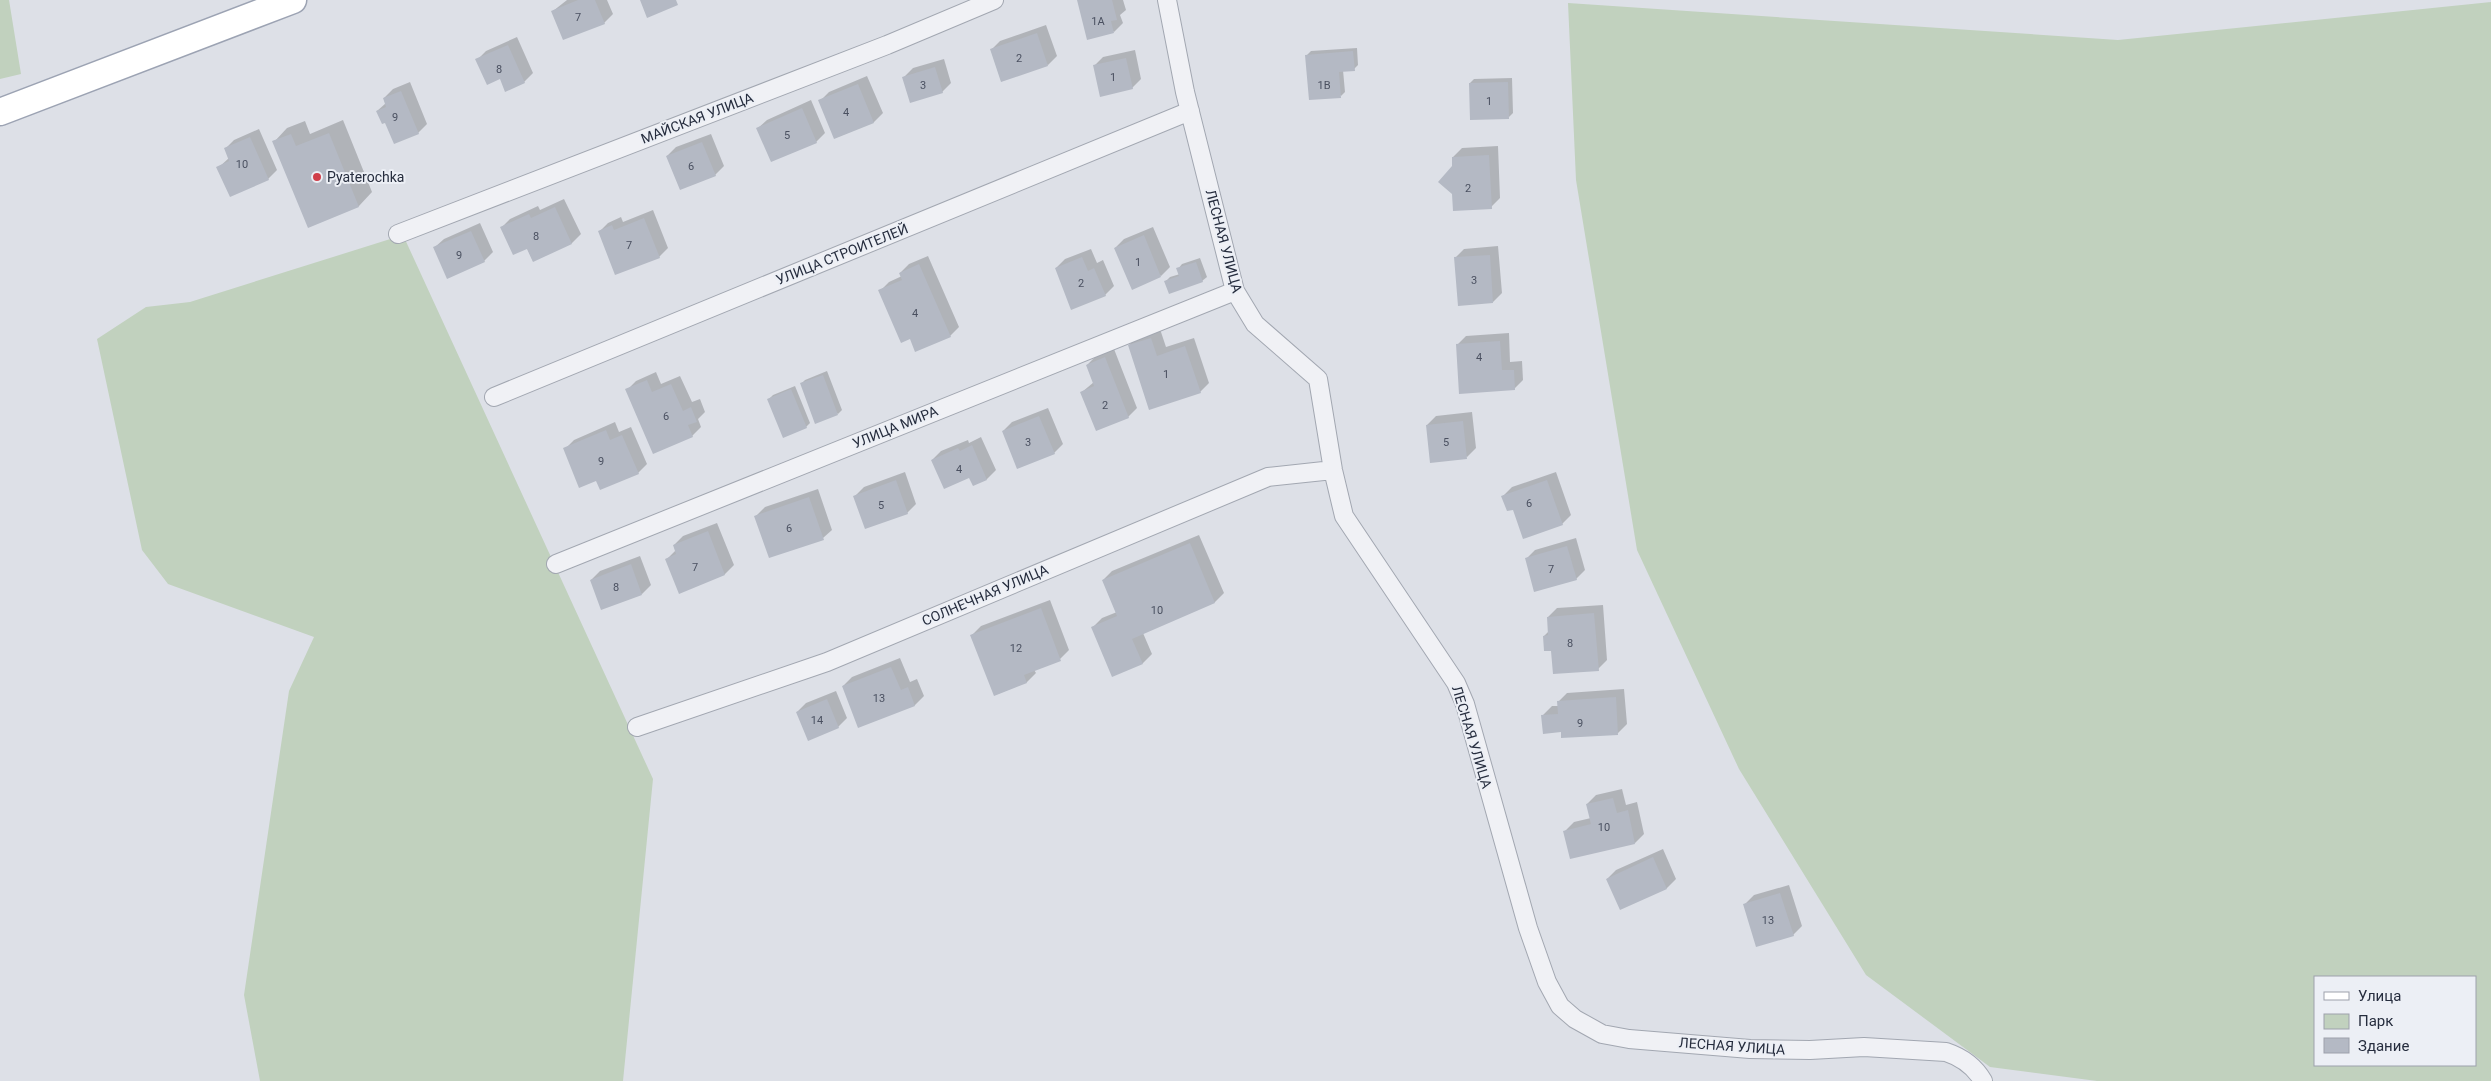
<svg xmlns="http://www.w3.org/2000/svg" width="2491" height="1081" font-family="Roboto,sans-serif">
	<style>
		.green { fill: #c1d1be; fill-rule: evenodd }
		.shadow { fill: #0003 }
		.building { fill: #b4b9c4 }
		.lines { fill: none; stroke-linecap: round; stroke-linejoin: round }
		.street-casing { stroke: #a2a7b1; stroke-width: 20 }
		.primary-casing { stroke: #9ca3b3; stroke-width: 29 }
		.street { stroke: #f0f1f5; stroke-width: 18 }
		.primary { stroke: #fff; stroke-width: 26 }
		.poi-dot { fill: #d03e49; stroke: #eceff5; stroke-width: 2 }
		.labels { text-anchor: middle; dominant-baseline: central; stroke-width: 4; stroke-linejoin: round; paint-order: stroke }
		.number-label { font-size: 11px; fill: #4a5060 }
		.street-label { font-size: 14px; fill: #262d3e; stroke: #eceff5 }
		.poi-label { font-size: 14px; fill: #262d3e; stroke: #eceff5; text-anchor: start }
	</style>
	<rect width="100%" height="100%" fill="#dde0e7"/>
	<path class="green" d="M0,0H9L21,74L0,79Z
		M2491,2V1081H2097L1990,1067L1866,975L1739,769L1637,550L1576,180L1568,3L2118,40ZM2315,977H2475V1065H2315Z
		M403,235L653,779L623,1081H260L244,995L289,691L314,637L168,584L142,550L97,339L146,307L190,302Z"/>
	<path class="shadow" d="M567,0H607L613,14L604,23L553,11Z
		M1078,0H1123L1126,10L1120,15L1123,23L1114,32Z
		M1046,25L1057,56L1048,65L991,50L1000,41Z
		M517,37L533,73L524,82L500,78L477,60L486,51Z
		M1357,48L1358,65L1354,69L1343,70L1345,92L1341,96L1307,55L1311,51Z
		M1135,50L1141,79L1132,88L1094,66L1103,57Z
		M944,59L951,83L942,92L904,77L913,68Z
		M867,76L883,113L874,122L835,138L820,101L829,92Z
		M1512,78L1513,113L1509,117L1470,83L1474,79Z
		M410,82L427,124L418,133L386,122L377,111L386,103L384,98L393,89Z
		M811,100L825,133L816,142L758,128L767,120Z
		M343,120L372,192L359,206L308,226L274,142L287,128L305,121L310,134Z
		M259,129L277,170L268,179L218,168L229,158L225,149L234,140Z
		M711,134L724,166L715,175L667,156L676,147Z
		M1498,146L1500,198L1491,207L1453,167V157L1462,148Z
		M564,199L581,234L572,243L533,261L527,248L501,228L510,219L538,206L540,210Z
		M653,210L668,248L659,257L599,232L608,223L621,217L623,222Z
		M480,223L493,252L484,261L435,247L444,239Z
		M1153,227L1170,267L1161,276L1115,248L1124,239Z
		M1498,246L1502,293L1493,302L1455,258L1464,249Z
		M1091,249L1097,263L1103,260L1114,286L1105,295L1056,268L1065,259Z
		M928,256L959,327L950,336L910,338L880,291L889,282L902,276L900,273L909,264Z
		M1200,258L1207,277L1202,281H1166L1170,277L1180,274L1178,269L1182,264Z
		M1160,329L1166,347L1194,338L1209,383L1200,392L1129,345L1138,336Z
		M1509,333L1510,362L1522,361L1523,380L1514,389L1457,345L1466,336Z
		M1114,349L1137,408L1128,417L1082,392L1094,382L1087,365L1096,356Z
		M827,371L842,410L838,414L801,384L805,380Z
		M656,372L661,384L680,376L692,402L700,399L705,412L698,419L701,427L692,436L627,390L636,381Z
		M795,386L810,423L806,427L769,399L773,395Z
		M1048,408L1063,444L1054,453L1003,431L1012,422Z
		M1472,412L1476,448L1467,457L1427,425L1436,416Z
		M615,422L619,432L631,427L647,464L638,473L596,479L565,449L574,440Z
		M981,437L996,470L987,479L973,485L970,476L932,460L941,451L968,440L969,443Z
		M905,472L916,504L907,513L855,496L864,487Z
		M1556,472L1571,515L1562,524L1513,508L1503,496L1512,487Z
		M818,489L832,530L823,538L756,516L765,507Z
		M717,523L734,565L725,574L680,592L667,559L676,550L674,545L683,536Z
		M1199,535L1224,593L1215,602L1143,633L1152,654L1143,663L1113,675L1093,627L1102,618L1117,612L1103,580L1112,571Z
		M1576,538L1585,570L1576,579L1526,559L1535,550Z
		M640,556L651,585L642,594L591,580L600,571Z
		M1050,600L1069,650L1060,659L1034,670L1036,673L1027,682L995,695L972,635L981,626Z
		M1603,605L1607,660L1598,669L1552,649L1544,636L1549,631L1548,617L1557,608Z
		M900,658L910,682L917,679L924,696L915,705L859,726L843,686L852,677Z
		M1624,689L1627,724L1618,733L1562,731L1543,715L1552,706H1559L1558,702L1567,693Z
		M836,691L847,718L838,727L797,712L806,703Z
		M1622,789L1626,805L1637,802L1644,834L1635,843L1565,831L1574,822L1591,818L1587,804L1596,795Z
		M1663,849L1676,879L1667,888L1620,908L1607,879L1616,870Z
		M1789,885L1802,926L1793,935L1745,904L1754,895Z"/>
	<path class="building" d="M578,0H595L605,24L563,40L551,11Z
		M640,0H676L678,5L647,18Z
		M1077,0H1112L1117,20L1111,21L1114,33L1087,40Z
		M1037,33L1048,66L1001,82L990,49Z
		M508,45L525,83L505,92L500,79L487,85L475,59Z
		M1353,51L1355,71L1339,72L1341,98L1309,100L1305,55Z
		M1126,58L1133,89L1100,97L1093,65Z
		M935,67L943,93L910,103L902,77Z
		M1508,82L1509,119L1470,120L1469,83Z
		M858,84L874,123L834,139L818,100Z
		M401,91L419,134L394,144L385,123L382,124L376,111L386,107L383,98Z
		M802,108L817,143L771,162L756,128Z
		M329,133L359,207L308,228L272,141L291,134L296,146Z
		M250,137L269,180L230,197L216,167L229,161L224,148Z
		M702,142L716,176L680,190L666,156Z
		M1489,155L1492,209L1453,211L1452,194L1438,182L1452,166V157Z
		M555,207L572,244L533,262L527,249L513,255L500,227L529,214L531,218Z
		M644,218L660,258L615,275L598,231L612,225L614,230Z
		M471,231L485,262L447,279L433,247Z
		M1144,235L1161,277L1132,290L1114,248Z
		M1490,255L1493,303L1458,306L1454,257Z
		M1082,257L1088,271L1094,268L1106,296L1071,310L1055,268Z
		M1196,262L1203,282L1169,294L1164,281L1179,276L1176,268Z
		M919,264L951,337L915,352L910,339L901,343L878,290L902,280L899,273Z
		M1151,338L1157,356L1185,346L1201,393L1149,410L1128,345Z
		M1500,341L1502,370H1514L1515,390L1459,394L1456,344Z
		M1105,357L1129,418L1096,431L1080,392L1094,386L1086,365Z
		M823,375L838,415L815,424L800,383Z
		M647,380L652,392L671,384L683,411L691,407L697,422L688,425L693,437L653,454L625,389Z
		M791,389L807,428L783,438L767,399Z
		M1039,416L1055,454L1017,469L1002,431Z
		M1463,421L1467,459L1430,463L1426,425Z
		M606,430L610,440L622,435L639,474L600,490L596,481L579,488L563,448Z
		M972,445L987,480L973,486L969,478L944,489L931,460L958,448L960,451Z
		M896,480L908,514L865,529L853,496Z
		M1547,480L1563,525L1523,539L1513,510L1507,511L1501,496Z
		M809,497L824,540L769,558L754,516Z
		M708,531L725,575L679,594L665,559L676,554L673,545Z
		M1190,543L1215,603L1132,639L1143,664L1112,677L1091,627L1117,616L1102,580Z
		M1567,546L1577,580L1534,592L1525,558Z
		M631,564L642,595L601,610L590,580Z
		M1041,608L1061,661L1024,675L1027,683L994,696L970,635Z
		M1594,613L1599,671L1553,674L1551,651H1544L1543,636L1548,635L1547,617Z
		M891,667L901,690L908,687L915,706L858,728L842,686Z
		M1616,697L1618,735L1561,738V732L1543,734L1541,715L1558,714L1557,701Z
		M827,699L839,728L808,741L796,712Z
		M1613,798L1617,813L1628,810L1635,844L1570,859L1563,831L1591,824L1586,804Z
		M1653,857L1667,889L1620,910L1606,879Z
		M1780,893L1794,936L1756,947L1743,904Z"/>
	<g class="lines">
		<g class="street-casing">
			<path id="street" d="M1167,0L1185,92L1235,291L1255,324L1318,379L1333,470L1344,516L1456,683L1465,704L1528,928L1547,982L1560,1006L1575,1019L1602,1034L1629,1039L1750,1049L1810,1050L1864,1047L1946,1052C1961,1057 1975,1067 1983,1081
				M398,234L887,45L994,0
				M494,397L1190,111
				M556,564L1235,291
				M637,727L827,662L1268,477L1333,470"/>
		</g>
		<g class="primary-casing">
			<path id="primary" d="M0,112L293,0"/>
		</g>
		<use href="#street" class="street"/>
		<use href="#primary" class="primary"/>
	</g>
	<circle class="poi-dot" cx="317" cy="177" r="5"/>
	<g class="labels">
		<g class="number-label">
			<text x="578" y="17">7</text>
			<text x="1098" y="21">1А</text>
			<text x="1019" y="58">2</text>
			<text x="499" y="69">8</text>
			<text x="1113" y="77">1</text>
			<text x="923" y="85">3</text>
			<text x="1324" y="85">1В</text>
			<text x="1489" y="101">1</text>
			<text x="846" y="112">4</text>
			<text x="395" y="117">9</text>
			<text x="787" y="135">5</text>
			<text x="242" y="164">10</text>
			<text x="691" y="166">6</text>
			<text x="1468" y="188">2</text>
			<text x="536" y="236">8</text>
			<text x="629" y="245">7</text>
			<text x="459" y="255">9</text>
			<text x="1138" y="262">1</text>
			<text x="1474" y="280">3</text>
			<text x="1081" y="283">2</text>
			<text x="915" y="313">4</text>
			<text x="1479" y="357">4</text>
			<text x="1166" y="374">1</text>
			<text x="1105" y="405">2</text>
			<text x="666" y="416">6</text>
			<text x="1028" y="442">3</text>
			<text x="1446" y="442">5</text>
			<text x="601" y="461">9</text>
			<text x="959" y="469">4</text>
			<text x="1529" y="503">6</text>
			<text x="881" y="505">5</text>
			<text x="789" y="528">6</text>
			<text x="695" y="567">7</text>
			<text x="1551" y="569">7</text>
			<text x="616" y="587">8</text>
			<text x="1157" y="610">10</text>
			<text x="1570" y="643">8</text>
			<text x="1016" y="648">12</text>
			<text x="879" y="698">13</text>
			<text x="817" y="720">14</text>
			<text x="1580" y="723">9</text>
			<text x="1604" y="827">10</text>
			<text x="1768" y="920">13</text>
		</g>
		<g class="street-label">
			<text transform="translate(697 118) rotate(-21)">МАЙСКАЯ УЛИЦА</text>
			<text transform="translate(1224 241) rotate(75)">ЛЕСНАЯ УЛИЦА</text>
			<text transform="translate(842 254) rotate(-22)">УЛИЦА СТРОИТЕЛЕЙ</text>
			<text transform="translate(895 427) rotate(-22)">УЛИЦА МИРА</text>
			<text transform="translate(985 595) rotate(-23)">СОЛНЕЧНАЯ УЛИЦА</text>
			<text transform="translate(1472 737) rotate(73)">ЛЕСНАЯ УЛИЦА</text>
			<text transform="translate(1732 1046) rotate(4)">ЛЕСНАЯ УЛИЦА</text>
		</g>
		<g class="poi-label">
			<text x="327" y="177">Pyaterochka</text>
		</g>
	</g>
	<rect x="2314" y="976" width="162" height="90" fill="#eceff5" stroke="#9da1ac"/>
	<rect x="2324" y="992" width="25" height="8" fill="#ffffff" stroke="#9da1ac"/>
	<text x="2358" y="1001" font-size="15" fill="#262d3e">Улица</text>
	<rect x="2324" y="1014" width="25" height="15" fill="#c1d1be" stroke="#9da1ac"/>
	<text x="2358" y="1026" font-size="15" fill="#262d3e">Парк</text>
	<rect x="2324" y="1038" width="25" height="15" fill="#b4b9c4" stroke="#9da1ac"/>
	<text x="2358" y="1051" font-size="15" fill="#262d3e">Здание</text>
</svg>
